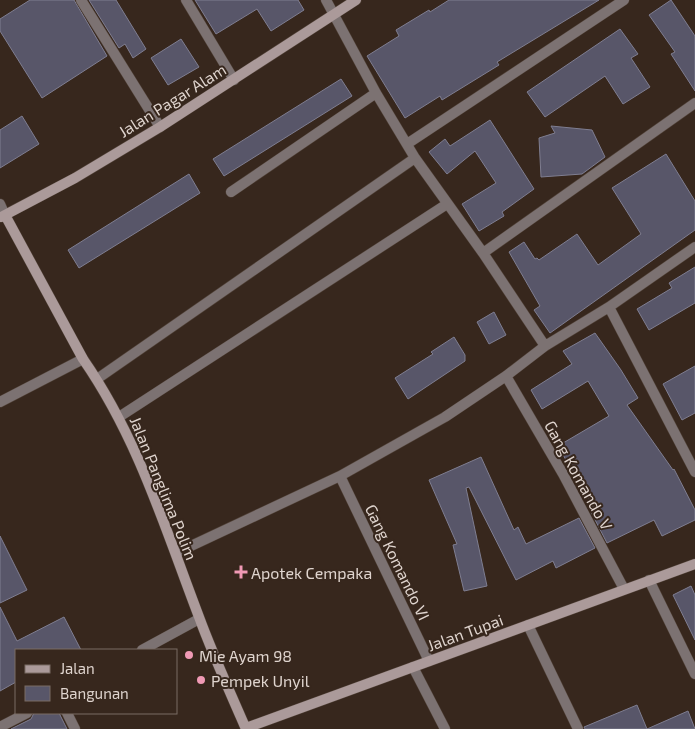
<svg xmlns="http://www.w3.org/2000/svg" width="695" height="729" font-family="'Exo 2',sans-serif">
	<style>
		.building { fill: #585669; stroke: #7f7e91 }
		.lines { fill: none; stroke-linecap: round; stroke-linejoin: round }
		.street-casing { stroke: #524339; stroke-width: 11 }
		.secondary-casing { stroke: #524339; stroke-width: 11 }
		.street { stroke: #7c7272; stroke-width: 10 }
		.secondary { stroke: #ab9a9a; stroke-width: 10 }
		.poi-dot { fill: #f09ab5; stroke: #37271d; stroke-width: 2 }
		.labels { text-anchor: middle; dominant-baseline: central; stroke-width: 4; stroke-linejoin: round; paint-order: stroke }
		.street-label { font-size: 16px; fill: #dfd4ce; stroke: #37271d }
		.poi-label { font-size: 16px; fill: #dfd4ce; stroke: #37271d; text-anchor: start }
	</style>
	<rect width="100%" height="100%" fill="#37271d"/>
	<path class="building" d="M30,0H74L107,56L42,98L0,31V19Z
		M89,0H116L146,49L133,58L125,44L119,48Z
		M195,0H298L304,10L271,31L257,9L216,34Z
		M449,0H599L497,62L499,65L442,100L440,96L405,118L367,56L399,36L396,30L429,10L430,12Z
		M671,0L695,36V91L671,54L675,52L649,15Z
		M620,29L638,54L631,58L650,87L623,104L605,76L545,117L527,92Z
		M181,39L199,67L168,85L151,58Z
		M341,79L352,96L224,176L213,159Z
		M22,116L39,144L0,168V130Z
		M490,120L534,189L502,212L504,216L479,231L462,204L496,183L475,151L447,174L429,152L445,139L450,146Z
		M551,126L592,130L605,157L582,174L541,177L539,138L555,133Z
		M666,154L695,201V230L550,333L534,310L540,306L509,252L524,242L535,259L537,258L539,260L577,234L598,265L641,234L612,188Z
		M189,174L200,193L79,268L68,250Z
		M695,267V303L649,330L637,309L672,288L669,283Z
		M494,312L506,335L489,344L477,322Z
		M595,333L621,370L638,398L627,405L673,470L674,469L695,510V520L662,536L654,520L607,543L591,512L594,509L558,446L609,416L588,381L542,409L531,390L572,364L563,351Z
		M454,337L465,355V361L408,399L395,378L433,354L431,352Z
		M695,366V413L682,420L663,384Z
		M481,457L514,530L518,527L526,544L579,518L595,548L556,568L553,561L516,580L469,487L466,488L487,586L464,591L453,545L457,544L429,480Z
		M0,536L27,590L0,603Z
		M691,586L695,595V640L673,595Z
		M0,607L17,641L64,617L81,650H16V682L0,691Z
		M637,705L647,729L688,711L695,729H585L584,727Z
		M34,713H59L67,729H11L31,719Z"/>
	<g class="lines">
		<g class="street-casing">
			<path id="street" d="M81,0L160,127
				M186,0L234,80
				M326,0L376,93L415,158L483,253L545,346
				M407,144L624,0
				M231,192L376,93
				M0,204L5,215
				M483,253L695,103
				M609,307L695,472
				M506,376L563,474L624,589
				M97,379L415,158
				M0,402L83,359
				M119,417L447,204
				M340,476L429,661
				M176,553L340,476L445,417L506,376L545,346L609,307L695,247
				M649,580L695,674
				M528,625L578,729
				M142,650L199,619
				M413,667L445,729
				M67,713L75,729
				M0,727L27,713"/>
		</g>
		<g class="secondary-casing">
			<path id="secondary" d="M5,215L83,359C138,438 165,528 199,617C213,655 230,692 246,729
				M1,217L75,178L160,127L356,0
				M246,728L695,564"/>
		</g>
		<use href="#street" class="street"/>
		<use href="#secondary" class="secondary"/>
	</g>
	<g class="poi-dot">
		<path d="M238.5 564.5h5v5h5v5h-5v5h-5v-5h-5v-5h5z"/>
		<circle cx="189" cy="655" r="5"/>
		<circle cx="201" cy="680" r="5"/>
	</g>
	<g class="labels">
		<g class="street-label">
			<text transform="translate(172 100) rotate(-32)">Jalan Pagar Alam</text>
			<text transform="translate(579 475) rotate(61)">Gang Komando V</text>
			<text transform="translate(164 488) rotate(68)">Jalan Panglima Polim</text>
			<text transform="translate(398 562) rotate(64)">Gang Komando VI</text>
			<text transform="translate(465 632) rotate(-20)">Jalan Tupai</text>
		</g>
		<g class="poi-label">
			<text x="251" y="572">Apotek Cempaka</text>
			<text x="199" y="655">Mie Ayam 98</text>
			<text x="211" y="680">Pempek Unyil</text>
		</g>
	</g>
	<rect x="15" y="649" width="162" height="65" fill="#37271d" stroke="#7a6c64"/>
	<rect x="25" y="665" width="25" height="8" fill="#ab9a9a" stroke="#7a6c64"/>
	<text x="60" y="674" font-size="15" fill="#dfd4ce">Jalan</text>
	<rect x="25" y="686" width="25" height="15" fill="#585669" stroke="#7a6c64"/>
	<text x="60" y="699" font-size="15" fill="#dfd4ce">Bangunan</text>
</svg>
